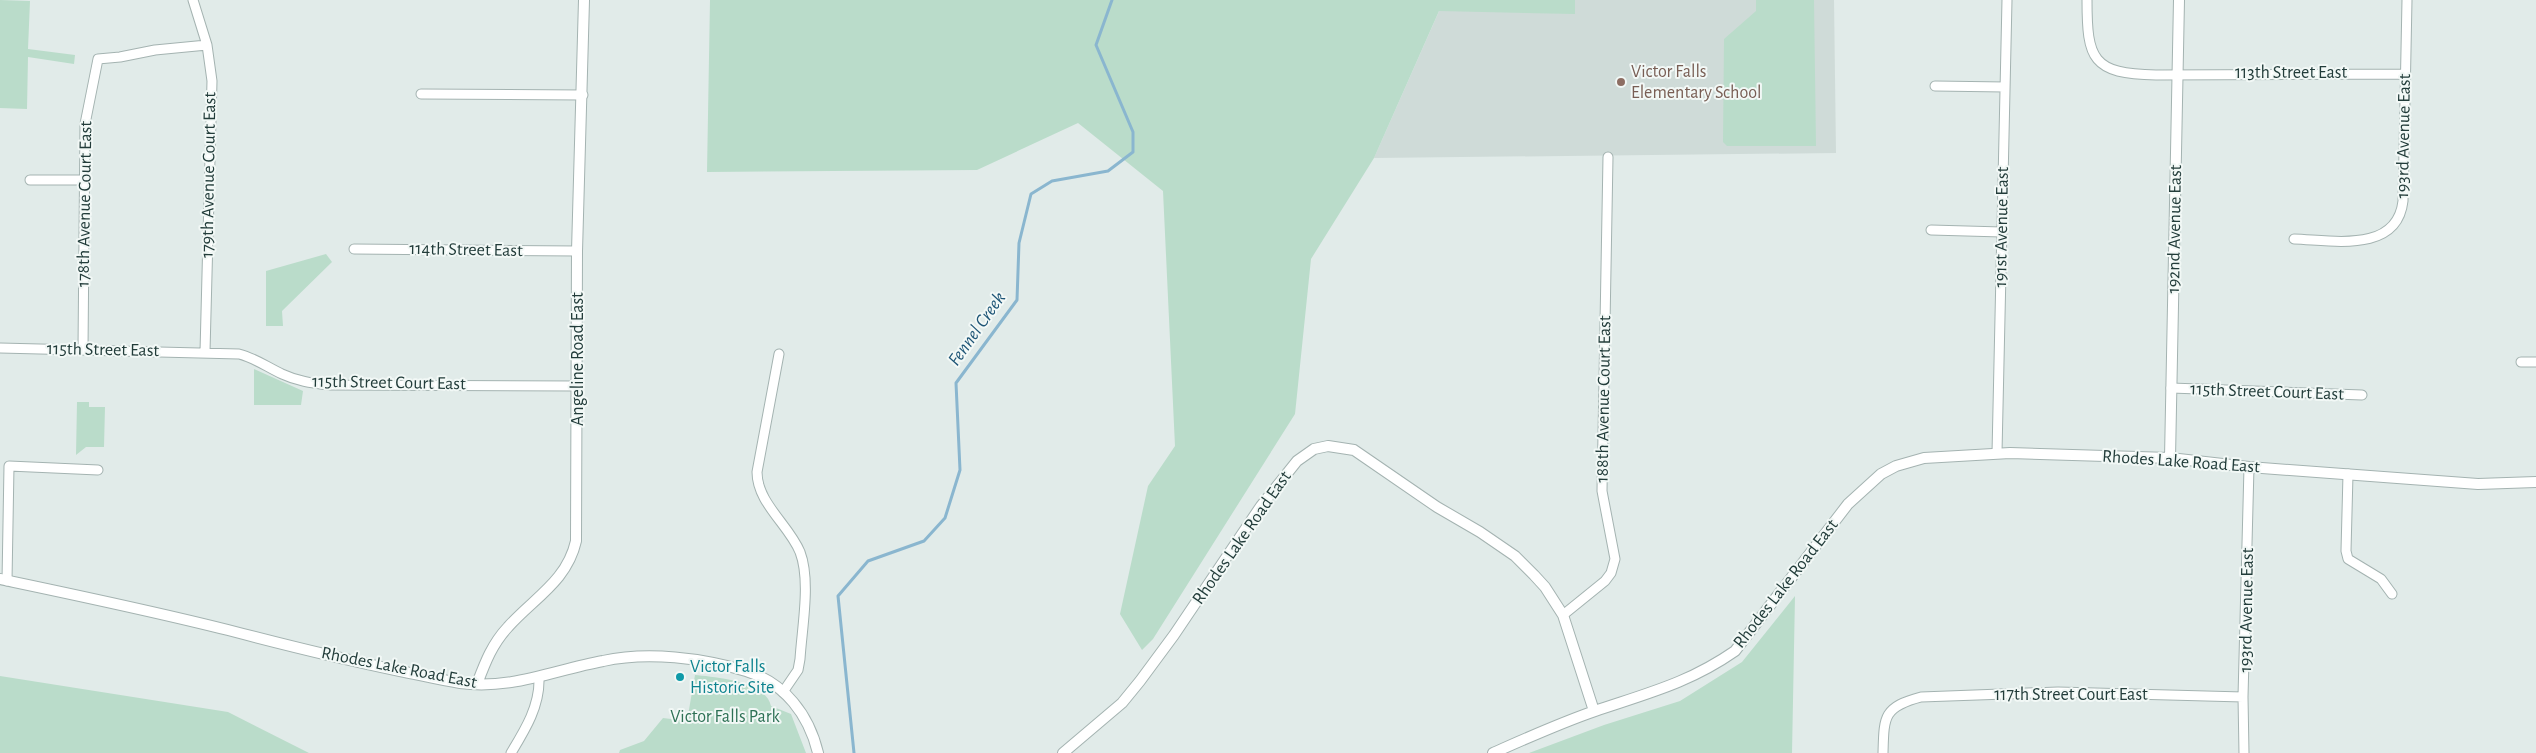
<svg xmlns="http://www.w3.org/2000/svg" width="2536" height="753" font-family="'Alegreya Sans',sans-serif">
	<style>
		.built { fill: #cfdbd8 }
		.green { fill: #badcca }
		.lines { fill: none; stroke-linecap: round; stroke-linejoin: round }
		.stream { stroke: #8ab6cf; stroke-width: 3 }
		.minor-casing { stroke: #a4b3b1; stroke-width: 11 }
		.tertiary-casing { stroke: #a4b3b1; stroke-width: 12 }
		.minor { stroke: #fff; stroke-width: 9 }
		.tertiary { stroke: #fff; stroke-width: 10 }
		.education-dot { fill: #8d6e63; stroke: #f2f8f6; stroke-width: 2 }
		.culture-dot { fill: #0f9aa8; stroke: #f2f8f6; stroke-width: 2 }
		.labels { text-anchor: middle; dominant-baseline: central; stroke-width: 4; stroke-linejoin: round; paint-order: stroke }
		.education-label { font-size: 18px; fill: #785e54; stroke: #f2f8f6; text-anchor: start }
		.street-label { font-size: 18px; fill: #223c3a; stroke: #f2f8f6 }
		.culture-label { font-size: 18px; fill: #0d838f; stroke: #f2f8f6; text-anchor: start }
		.park-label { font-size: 18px; fill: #2d7155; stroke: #f2f8f6 }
		.water-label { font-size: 19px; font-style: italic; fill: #1e5576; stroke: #f2f8f6 }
	</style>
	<rect width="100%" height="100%" fill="#e1ebe9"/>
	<path class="built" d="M1444,0H1834L1836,153L1374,158Z"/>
	<path class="green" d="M0,0L30,1L28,49L75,55L74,64L28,57L27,109L0,108Z
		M710,0H1575V14L1439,11L1374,158L1311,259L1295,414L1153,639L1142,650L1120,614L1148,486L1175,446L1163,191L1078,123L977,170L707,172Z
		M1756,0H1814L1816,146H1727L1723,142L1724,39L1756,11Z
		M326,254L332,262L282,311L283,326H266V271Z
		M254,369L303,391L301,405H254Z
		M77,402H89V407H105L104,447H86L76,455Z
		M1795,596L1792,753H1529L1604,725L1680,701L1742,662Z
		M695,675C715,677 766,681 771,706L791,714L806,753H619L620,750L644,741L663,718L687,721Z
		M0,676L228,712L309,753H0Z"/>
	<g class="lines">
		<path class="stream" d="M854,753L838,596L868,561L924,541L945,518L960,470L956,383L1017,300L1019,243L1031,194L1052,181L1108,171L1133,152V132L1096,45L1112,0"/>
		<g class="minor-casing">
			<path id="minor" d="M193,0L207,45L212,81L205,352
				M2087,0C2087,59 2092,74 2156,75L2405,74
				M1935,86L2005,87
				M421,94L583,95
				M30,180H83
				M1931,230L2002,232
				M2294,239C2331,240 2397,254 2403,201L2407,0
				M354,249L577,251
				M0,348L239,354C255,358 267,367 282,374C297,381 311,383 328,385L578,386
				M83,350L85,124L98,59L120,57L155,50L207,45
				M779,354L757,472C757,503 789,525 800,552C811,581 802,627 800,659L798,670L783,692
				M2521,362H2536
				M2171,388L2362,395
				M1997,453L2007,0
				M2348,474L2346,551L2348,559L2381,579L2392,594
				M7,581L9,466L98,470
				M1563,615L1605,581L1611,573L1615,559L1602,491L1608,157
				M511,753C525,730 540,706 539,678
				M1883,753C1884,717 1883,707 1921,697L2058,692L2243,697
				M2244,753L2243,697L2249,467"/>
		</g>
		<g class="tertiary-casing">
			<path id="tertiary" d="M2170,458L2179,0
				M0,579C76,595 153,611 228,630C285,645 342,659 400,671C420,675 440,680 460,683C511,690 554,670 603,661C648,651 702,658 746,671C785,683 809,715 818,753
				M477,684C485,663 492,644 508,627C534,598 567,581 576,541L577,251L584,0
				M1063,753L1122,703L1140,681L1174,635L1261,506L1297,461L1314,449L1328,446L1354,450L1437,507L1480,532L1515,556L1534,575L1545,587L1563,615L1594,711
				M1493,753C1527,738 1560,723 1595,711C1648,693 1689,683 1735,651L1848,504L1881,474L1896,466L1924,458L2010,453L2170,458L2249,467L2478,484L2536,482"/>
		</g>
		<use href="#minor" class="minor"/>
		<use href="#tertiary" class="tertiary"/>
	</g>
	<circle class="education-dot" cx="1621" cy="82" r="5"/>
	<circle class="culture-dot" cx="680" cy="677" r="5"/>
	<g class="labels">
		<g class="education-label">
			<text x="1631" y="72">Victor Falls<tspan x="1631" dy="21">Elementary School</tspan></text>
		</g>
		<g class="street-label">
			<text x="2291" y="73">113th Street East</text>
			<text transform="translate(2404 136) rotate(-89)">193rd Avenue East</text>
			<text transform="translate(209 175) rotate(-89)">179th Avenue Court East</text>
			<text transform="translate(85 204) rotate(-89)">178th Avenue Court East</text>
			<text transform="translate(2002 227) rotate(-89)">191st Avenue East</text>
			<text transform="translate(2175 229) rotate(-89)">192nd Avenue East</text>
			<text transform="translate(466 250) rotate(1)">114th Street East</text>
			<text transform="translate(103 350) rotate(1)">115th Street East</text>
			<text transform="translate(578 359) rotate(-90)">Angeline Road East</text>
			<text transform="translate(389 383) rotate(1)">115th Street Court East</text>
			<text transform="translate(2267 392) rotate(2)">115th Street Court East</text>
			<text transform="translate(1604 399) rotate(-89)">188th Avenue Court East</text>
			<text transform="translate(2181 462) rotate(4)">Rhodes Lake Road East</text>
			<text transform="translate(1242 538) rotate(-55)">Rhodes Lake Road East</text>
			<text transform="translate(1786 584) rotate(-52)">Rhodes Lake Road East</text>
			<text transform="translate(2247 610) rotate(-89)">193rd Avenue East</text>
			<text transform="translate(399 668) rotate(11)">Rhodes Lake Road East</text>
			<text x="2071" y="695">117th Street Court East</text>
		</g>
		<g class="culture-label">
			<text x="690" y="667">Victor Falls<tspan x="690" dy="21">Historic Site</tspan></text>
		</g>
		<g class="park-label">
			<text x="725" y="717">Victor Falls Park</text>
		</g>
		<g class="water-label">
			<text transform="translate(977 329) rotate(-55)">Fennel Creek</text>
		</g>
	</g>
</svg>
